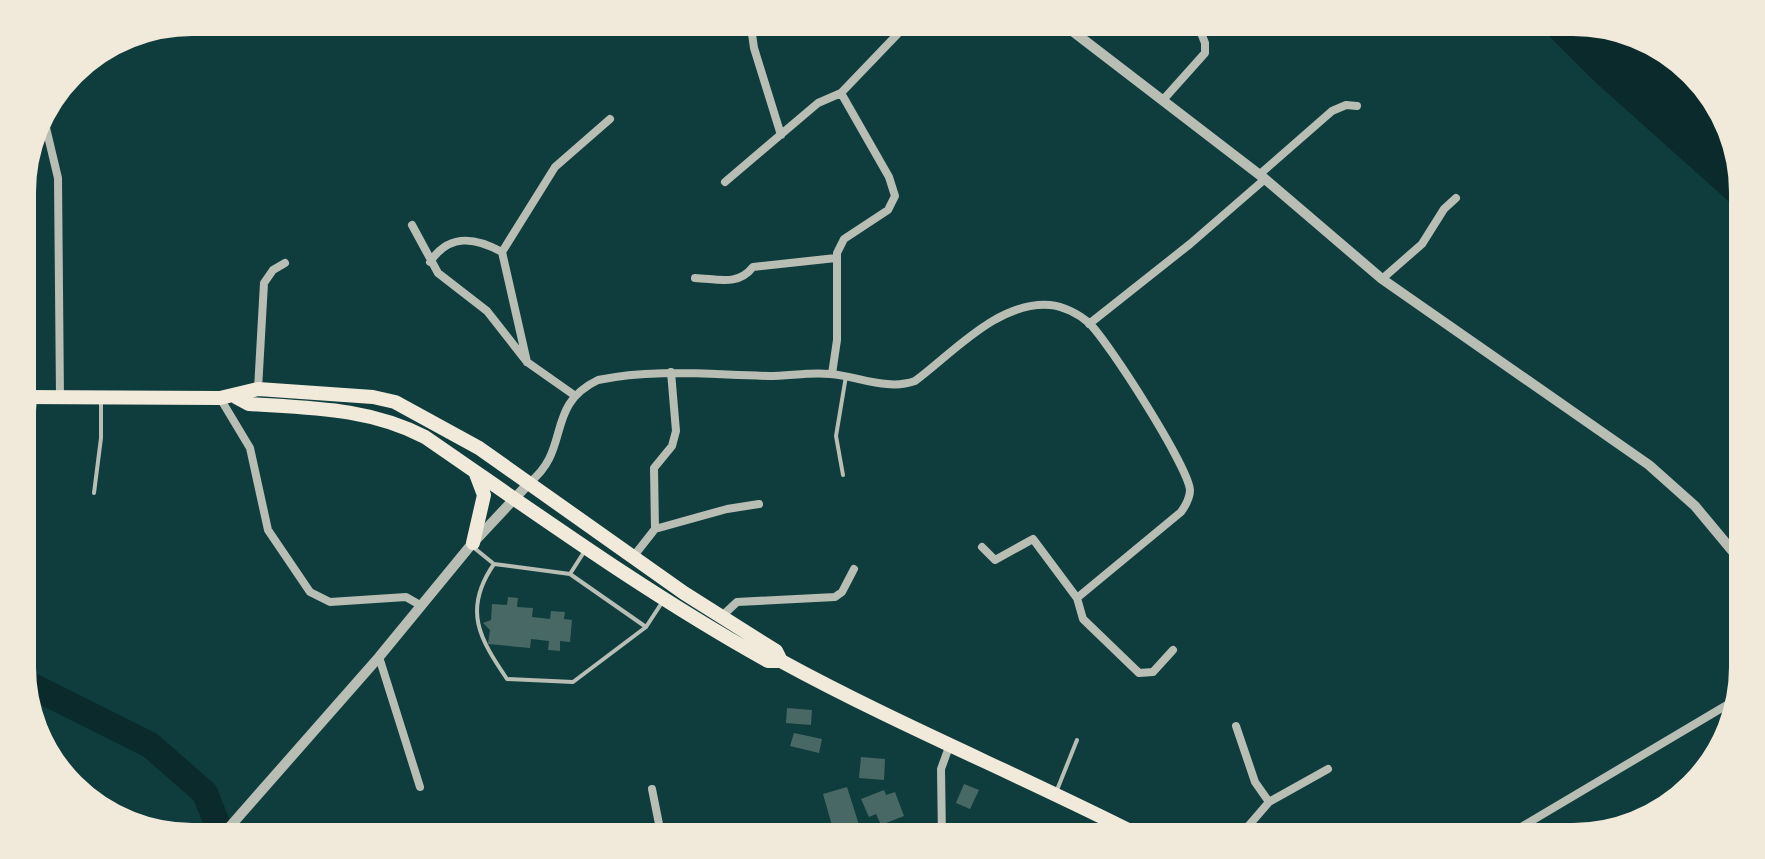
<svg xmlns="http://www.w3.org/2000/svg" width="1765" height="859" font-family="'Open Sans',sans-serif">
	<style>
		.water { fill: #0a2a2b }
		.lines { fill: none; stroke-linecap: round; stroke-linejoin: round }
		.river { stroke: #0a2a2b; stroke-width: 26 }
		.building { fill: #486865 }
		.service { stroke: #b8beb3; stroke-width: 4 }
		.minor { stroke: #b8beb3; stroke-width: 8 }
		.tertiary { stroke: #b8beb3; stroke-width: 10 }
		.trunk { stroke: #f1e9da; stroke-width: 14 }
		.rim { fill: none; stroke: #f1e9da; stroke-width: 4 }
	</style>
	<rect width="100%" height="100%" fill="#0f3d3e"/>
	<path class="water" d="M1533,20H1573L1649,38L1710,88L1744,170V215L1595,82Z"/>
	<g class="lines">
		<path class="river" d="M22,681L150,745L205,793L223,839"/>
	</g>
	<path class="building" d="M508,597L518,598L517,607L533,608L532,617L550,619L551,611L565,612L564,619L572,620L570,642L560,641V651L548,650L549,641L531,639L530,648L488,644L490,630L483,623L491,620L492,604L507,605Z
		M787,708L812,710L811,725L786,723Z
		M794,733L822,739L819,753L790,746Z
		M861,757L885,759L884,780L859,778Z
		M964,784L979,790L970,809L956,803Z
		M847,787L860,828L835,836L823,794Z
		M884,790L886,795L895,792L904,816L881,825L876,814L869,817L861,799Z"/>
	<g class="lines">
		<path class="service" d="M21,455L32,432L35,400
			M843,475L836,436L846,376
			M94,493L101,438V403
			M473,547L494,564C462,610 480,639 507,679L573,682L646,627L663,601
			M494,564L570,574L646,627
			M570,574L584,552
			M1057,790L1077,740"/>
		<path class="minor" d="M750,20L754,48L781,135
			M1163,100L1205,53V43L1196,20
			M42,111L58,178L60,398
			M1260,174L1332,111L1346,105L1357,106
			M725,182L818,103L841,93
			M412,225L438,273L487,311L527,362L574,395
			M430,262C449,233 475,237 502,252
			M695,278C719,279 738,286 753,267L836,258
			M1382,279L1422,244L1444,209L1456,198
			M1089,324L1190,244L1265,179
			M527,362L502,252L555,167L610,119
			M832,374L837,340V253L844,239L888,210L895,196L889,177L841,93L911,20
			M258,389L264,283L273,270L285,263
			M220,398L250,448L268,530L310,592L330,602L406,597L420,605
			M529,483C572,449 544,406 598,380C655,368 711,375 769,376C789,376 810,372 830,374C858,376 887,391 915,381C953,353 998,301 1050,305C1063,306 1079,314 1089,323C1108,341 1188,466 1190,490C1190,498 1186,505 1181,512L1077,598
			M655,529L727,509L759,504
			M982,547L995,560L1033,539L1077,598L1083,619L1139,673L1153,672L1173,650
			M633,557L655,529L654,468L672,446L676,431L671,372
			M722,616L737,602L835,597L842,592L854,569
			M379,657L420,787
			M1236,726L1255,782L1269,802
			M652,789L662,839
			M942,839L941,769L949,747
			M1237,839L1269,802L1328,769
			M1501,839L1737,699"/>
		<path class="tertiary" d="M1058,20L1265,179L1382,279L1649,465L1695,506L1745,566
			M219,839L379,657L471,545L529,483"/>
		<path class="trunk" d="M21,397L220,398L258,389L373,397L395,402L479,448L684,593L776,651L781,661
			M236,397L249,404C311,408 369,408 425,437C540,516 646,593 768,661H781C900,726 1025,777 1146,839
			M473,543L484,495L476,474"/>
	</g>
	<path d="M0 0H1765V859H0ZM192 34H1573A158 158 0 0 1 1731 192V667A158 158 0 0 1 1573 825H192A158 158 0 0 1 34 667V192A158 158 0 0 1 192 34Z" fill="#f1e9da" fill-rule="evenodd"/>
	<path class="rim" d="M192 34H1573A158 158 0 0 1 1731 192V667A158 158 0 0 1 1573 825H192A158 158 0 0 1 34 667V192A158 158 0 0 1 192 34Z"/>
</svg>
